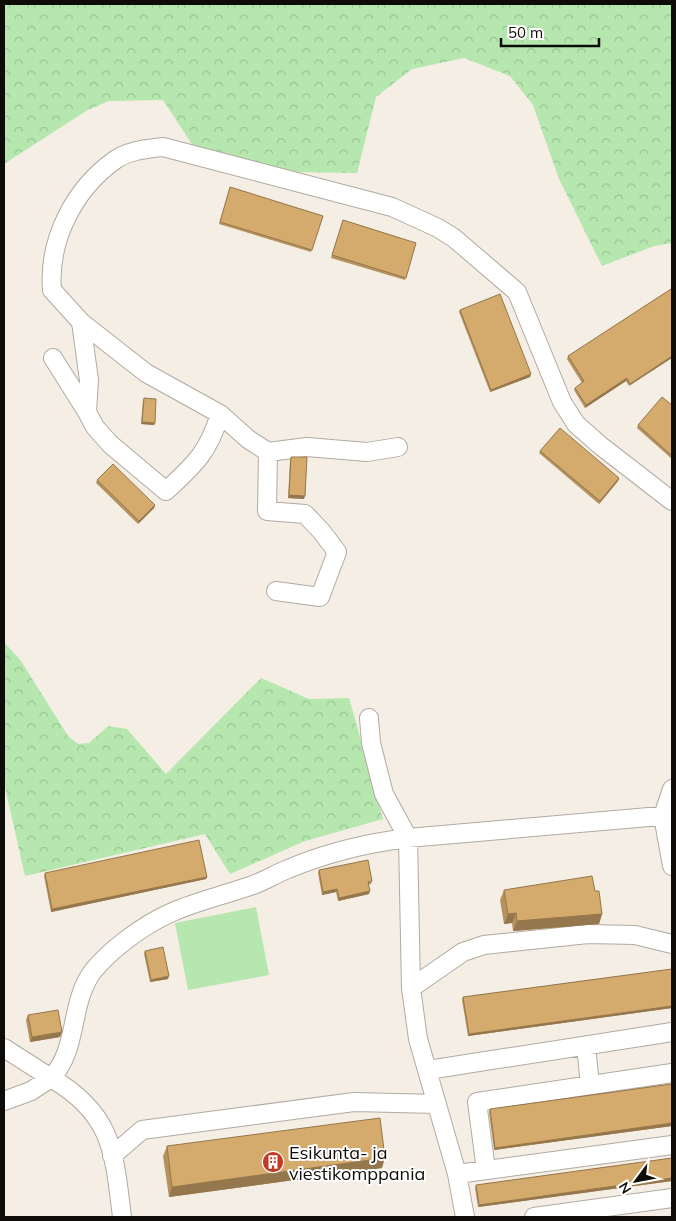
<svg xmlns="http://www.w3.org/2000/svg" width="676" height="1221" font-family="Mulish,sans-serif">
	<style>
		.green { fill: #b5e7af }
		.forest { fill: url(#forest-crowns) }
		.lines { fill: none; stroke-linecap: round; stroke-linejoin: round }
		.minor-casing { stroke: #b1aaa1; stroke-width: 20 }
		.minor { stroke: #fff; stroke-width: 18 }
		.wall { fill: #b6925e }
		.shaded-wall { fill: #94774c }
		.building { fill: #d4aa6d; stroke: #94774c }
		.labels { text-anchor: middle; dominant-baseline: central; stroke-width: 4; stroke-linejoin: round; paint-order: stroke }
		.poi-label { font-size: 18px; fill: #0e0c09; stroke: #fff; text-anchor: start }
	</style>
	<defs>
		<pattern id="forest-crowns" width="20" height="18" patternUnits="userSpaceOnUse" patternTransform="scale(1.25)"><rect width="20" height="18" fill="#b5e7af"/><path d="M2 6a3 3 0 1 1 6 0M12 15a3 3 0 1 1 6 0" fill="none" stroke="#9ac595"/></pattern>
	</defs>
	<rect width="100%" height="100%" fill="#f5eee4"/>
	<path class="green" d="M256,907L269,975L188,990L175,923Z"/>
	<path class="forest" d="M4,4H672V243L654,246L602,266L559,179L533,105L510,76L464,58L412,69L376,97L357,173L291,172L195,149L163,100L109,101L86,111L4,164Z
		M4,642L21,661L68,736L78,744L89,743L108,726L127,729L166,774L261,678L309,699L349,698L383,819L305,841L230,874L205,834L25,876L4,783Z"/>
	<g class="lines">
		<g class="minor-casing">
			<path id="minor" d="M81,322L89,380L87,412L95,427L110,444L166,491C195,464 208,453 220,414
				M53,358L87,412
				M268,452L307,447L367,452L398,447
				M276,591L320,597L337,552L322,532L305,514L267,511L268,452L248,439L220,414L146,373L81,322L52,290C48,240 74,189 115,160C129,150 147,149 163,147L392,207L438,228L454,238L517,292L562,402L576,424L601,446L672,501
				M369,718L371,743L384,794L408,838L411,988L418,1039L457,1174L465,1217
				M672,789L663,816L672,866
				M411,988L463,952L484,945L588,934L635,935L672,944
				M586,1046L590,1085
				M4,1048L51,1078L31,1091L4,1101
				M428,1070L672,1032
				M112,1156L142,1130L354,1102L437,1104
				M486,1170L477,1102L672,1073
				M457,1174L672,1145
				M122,1217C114,1152 113,1114 51,1078C79,1049 69,1003 93,971C103,959 114,949 126,940C170,906 200,903 250,886C263,882 275,874 288,869C326,853 367,843 408,838L672,815
				M534,1217L672,1198"/>
		</g>
		<use href="#minor" class="minor"/>
	</g>
	<path class="wall" d="M230,187L323,216L311,252L219,224Z
		M343,220L416,243L405,280L331,258Z
		M671,289L629,386L626,381L585,408L574,390L575,388L582,383L567,359L568,356Z
		M460,310L531,374L530,377L490,392L459,312Z
		M144,398L155,423L154,425L141,424L143,400Z
		M672,405V459L637,428L638,425Z
		M540,451L619,478L618,481L599,504L539,453Z
		M291,457L304,499L288,498L290,460Z
		M97,480L155,505L154,508L138,524L96,483Z
		M319,870L372,881L371,884L368,885L369,894L338,901L336,892L322,895L318,873Z
		M45,873L207,877L206,879L51,912L44,876Z
		M504,890L595,891L602,914L599,924L513,931L512,923L504,924L500,900Z
		M145,951L168,979L150,982L144,954Z
		M672,969V1008L468,1036L462,1000L463,997Z
		M28,1015L60,1037L30,1042L26,1020Z
		M672,1084V1126L494,1150L489,1112L490,1109Z
		M167,1146L382,1168L169,1197L163,1156Z
		M672,1158V1181L478,1207L475,1188L476,1185Z"/>
	<path class="shaded-wall" d="M672,356V358L629,386L630,384Z
		M531,374L530,377L490,392L491,390Z
		M627,378L626,381L585,408L586,405Z
		M142,422L155,423L154,425L141,424Z
		M619,478L618,481L599,504L600,501Z
		M289,495L305,496L304,499L288,498Z
		M155,505L154,508L138,524L139,521Z
		M207,877L206,879L51,912L52,909Z
		M337,889L336,892L322,895L323,892Z
		M370,891L369,894L338,901L339,898Z
		M516,913L512,923L504,924L508,914Z
		M602,914L599,924L513,931L517,921Z
		M169,976L168,979L150,982L151,980Z
		M672,1006V1008L468,1036L469,1034Z
		M62,1032L60,1037L30,1042L32,1037Z
		M672,1123V1126L494,1150L495,1148Z
		M385,1158L382,1168L169,1197L172,1187Z
		M672,1178V1181L478,1207L479,1205Z"/>
	<path class="building" d="M230,187L323,216L312,250L220,222Z
		M343,220L416,243L406,278L332,255Z
		M671,289L672,292V356L630,384L627,378L586,405L575,388L584,381L568,356Z
		M500,294L531,374L491,390L460,310Z
		M662,397L672,405V456L638,425Z
		M144,398L156,399L155,423L142,422Z
		M560,428L619,478L600,501L540,451Z
		M291,457H307L305,496L289,495Z
		M113,464L155,505L139,521L97,480Z
		M199,840L207,877L52,909L45,873Z
		M368,860L372,881L368,882L370,891L339,898L337,889L323,892L319,870Z
		M592,876L595,891H599L602,914L517,921L516,913L508,914L504,890Z
		M163,947L169,976L151,980L145,951Z
		M672,969V1006L469,1034L463,997Z
		M58,1010L62,1032L32,1037L28,1015Z
		M672,1084V1123L495,1148L490,1109Z
		M380,1118L385,1158L172,1187L167,1146Z
		M672,1158V1178L479,1205L476,1185Z"/>
	<defs>
		<g id="building-disc" transform="scale(1.125)"><circle r="9.5" fill="#c43922" stroke="#fff"/><path d="M-4-6H4V6H1V3H-1V6H-4ZM-2.5-4.3h1.7v1.8h-1.7ZM.8-4.3h1.7v1.8H.8ZM-2.5-1h1.7V.8h-1.7ZM.8-1h1.7V.8H.8Z" fill="#fff"/></g>
	</defs>
	<g fill-rule="evenodd">
		<use href="#building-disc" x="273" y="1162"/>
	</g>
	<g class="labels">
		<g class="poi-label">
			<text x="289" y="1152">Esikunta- ja<tspan x="289" dy="21">viestikomppania</tspan></text>
		</g>
	</g>
	<rect width="676" height="1221" fill="none" stroke="#0e0c09" stroke-width="10"/>
	<g transform="translate(636 1181) rotate(238)" stroke="#ffffff" stroke-width="4" paint-order="stroke">
	<path d="M0-4L9 19L0 12L-9 19Z" fill="#0e0c09"/>
	<text y="-8" font-size="14" font-weight="bold" text-anchor="middle" fill="#0e0c09">N</text>
	</g>
	<path d="M501 38v8h98v-8" fill="none" stroke="#0e0c09" stroke-width="2.5"/>
	<text x="508" y="38" font-size="15" fill="#0e0c09" stroke="#ffffff" stroke-width="4" paint-order="stroke">50 m</text>
</svg>
